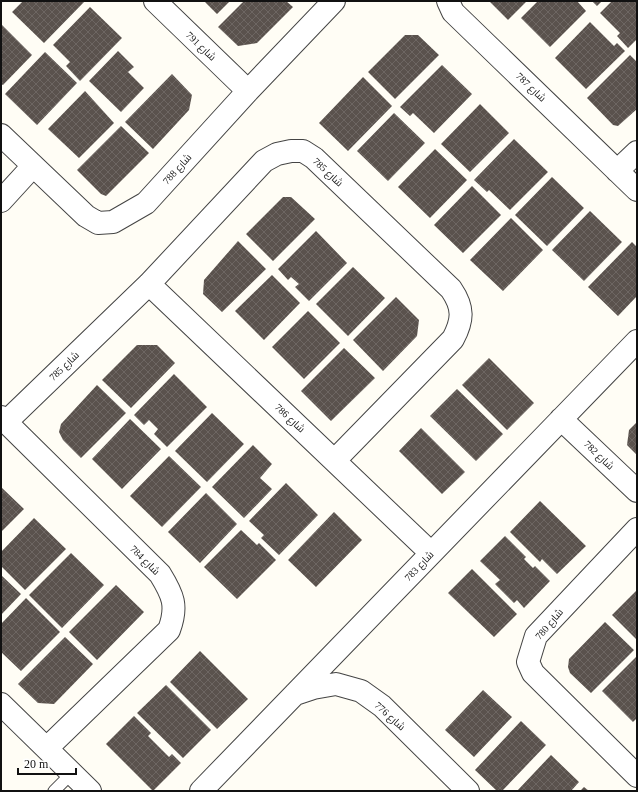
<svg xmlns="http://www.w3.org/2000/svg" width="638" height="792" font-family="'Times New Roman',Cairo,serif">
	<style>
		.building { fill: url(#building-cross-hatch) }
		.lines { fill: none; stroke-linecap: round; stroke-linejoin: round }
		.lane-casing { stroke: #444; stroke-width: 13 }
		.street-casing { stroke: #444; stroke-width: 24 }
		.lane { stroke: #fff; stroke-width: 11 }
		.street { stroke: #fff; stroke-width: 22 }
		.labels { text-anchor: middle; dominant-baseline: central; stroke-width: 4; stroke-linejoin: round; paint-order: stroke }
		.street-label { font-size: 10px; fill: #111; stroke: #fff }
	</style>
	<defs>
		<pattern id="building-cross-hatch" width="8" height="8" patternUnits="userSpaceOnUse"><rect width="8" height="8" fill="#5a524d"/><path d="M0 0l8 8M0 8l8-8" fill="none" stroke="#6d6662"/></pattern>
	</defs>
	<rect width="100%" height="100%" fill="#fffdf5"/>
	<path class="building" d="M23,1H83L84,2L44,43L12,12Z
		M204,1H230L217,14Z
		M244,1H286L293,7L257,43L238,46L218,27Z
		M489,1H527L508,20Z
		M538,1H577L586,11L550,47L521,18Z
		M592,1H602L597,6Z
		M612,1H637V39L628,48L617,36L620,33L600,13Z
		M90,7L122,38L80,81L66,66L70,62L53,45Z
		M590,22L614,46L617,43L625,51L586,89L555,58Z
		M1,24L32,55L3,85L1,84Z
		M405,35H418L439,55L395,99L368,72Z
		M118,51L134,67L128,72L144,88L121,112L89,81Z
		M45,52L77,83L37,125L5,94Z
		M630,55L637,62V109L618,126L613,125L587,98Z
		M442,65L472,94L434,133L413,113L410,116L400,107Z
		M172,74L192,95L189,110L153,149L125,122Z
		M363,77L392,106L348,151L319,123Z
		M85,91L114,123L79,158L48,129Z
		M480,104L509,133L470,172L441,144Z
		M394,113L425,143L388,181L357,151Z
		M121,126L149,153L106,196L101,194L77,170Z
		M514,139L548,172L510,210L489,190L487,192L474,180Z
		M435,149L467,180L430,218L398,187Z
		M552,177L584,208L547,246L515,215Z
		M472,186L501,215L463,253L434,225Z
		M283,197H291L315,219L273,261L246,234Z
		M590,211L622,242L584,281L552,250Z
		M511,218L543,250L503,291L470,260Z
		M316,231L347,263L309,301L295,287L299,284L291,277L288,280L278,269Z
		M238,241L266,269L222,312L203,294L204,280Z
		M632,242L637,247V296L618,316L588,287Z
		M353,267L385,298L348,336L316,304Z
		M272,275L300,303L264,340L235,311Z
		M396,297L419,320L417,336L383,371L353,340Z
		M308,311L340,343L304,379L272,347Z
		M137,345H157L175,363L131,408L102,380Z
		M344,348L375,378L331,421L301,391Z
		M489,358L534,403L507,430L462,385Z
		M174,374L207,407L167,447L154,434L158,429L149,420L144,425L134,415Z
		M97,385L126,413L81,458L63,440L59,432L61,424Z
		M457,389L503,434L476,461L430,416Z
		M212,413L244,444L207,482L175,451Z
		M130,419L161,449L122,489L92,459Z
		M637,422V455L627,445L629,430Z
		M421,428L465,472L442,494L399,451Z
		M253,445L272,464L260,478L272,489L244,518L212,487Z
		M169,456L201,487L162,527L130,496Z
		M286,483L318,515L279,555L261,538L264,535L249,521Z
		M1,487L24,509L1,532Z
		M206,493L237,524L200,563L168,532Z
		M540,501L586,546L557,574L542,559L540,562L510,532Z
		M334,512L362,540L316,587L288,560Z
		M34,518L66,549L25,590L1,566V552Z
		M241,530L257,545L259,543L276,560L237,599L204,567Z
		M505,536L526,557L524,559L533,568L535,566L550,581L524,608L517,600L514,603L495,584L500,580L480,561Z
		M71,553L104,585L62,628L29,595Z
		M472,569L517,614L494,637L448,593Z
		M1,575L21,594L1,615Z
		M116,585L144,612L97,660L69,632Z
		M637,590V640L612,615Z
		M26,598L60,632L21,671L1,652V624Z
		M605,622L634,650L591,693L570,673L568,667L569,659Z
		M65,637L93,664L54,704L38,703L18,684Z
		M200,651L248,699L217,729L170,682Z
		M637,656V718L633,722L602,691Z
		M166,685L211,730L183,758L137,713Z
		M483,690L512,717L474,757L445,730Z
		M134,716L151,733L148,736L169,757L172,754L181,763L153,791L106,744Z
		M521,721L546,745L502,791H497L475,770Z
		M551,755L579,782L571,791H517Z
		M584,787L589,791H580Z"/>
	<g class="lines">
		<g class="lane-casing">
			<path id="lane" d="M54,791L72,773"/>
		</g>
		<g class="street-casing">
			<path id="street" d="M155,1L248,91
				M448,1L453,12L637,190
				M1,135L86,216L98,223L113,222L146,203L248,91L334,1
				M617,171L637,152
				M1,201L33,166
				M149,284L431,553
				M1,417L160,574C173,595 178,606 169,630L47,748
				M561,419L637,491
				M6,422L149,284L264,161L277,154L291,151H303L314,158L451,289C464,308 463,320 453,339L335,460
				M637,529L536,636L528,662L533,673L637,776
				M295,694L313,688L336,684L361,691L382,706L468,791
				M1,704L90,791
				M201,791L637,341"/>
		</g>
		<use href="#lane" class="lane"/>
		<use href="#street" class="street"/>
	</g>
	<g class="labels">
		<g class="street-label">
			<text transform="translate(201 46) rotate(44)">شارع 791</text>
			<text transform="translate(531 87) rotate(44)">شارع 787</text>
			<text transform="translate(177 169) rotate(-48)">شارع 788</text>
			<text transform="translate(328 172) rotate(43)">شارع 785</text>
			<text transform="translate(64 366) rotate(-44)">شارع 785</text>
			<text transform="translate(290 418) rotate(43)">شارع 786</text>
			<text transform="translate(599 455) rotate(44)">شارع 782</text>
			<text transform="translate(145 560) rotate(45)">شارع 784</text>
			<text transform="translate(419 566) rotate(-46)">شارع 783</text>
			<text transform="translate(549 624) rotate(-50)">شارع 780</text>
			<text transform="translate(390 716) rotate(42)">شارع 776</text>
		</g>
	</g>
	<rect width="638" height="792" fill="none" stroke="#111111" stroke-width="4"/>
	<path d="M18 768v6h58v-6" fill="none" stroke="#111111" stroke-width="2"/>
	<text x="24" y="768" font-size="12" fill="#111111" stroke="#ffffff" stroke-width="3" paint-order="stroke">20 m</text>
</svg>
